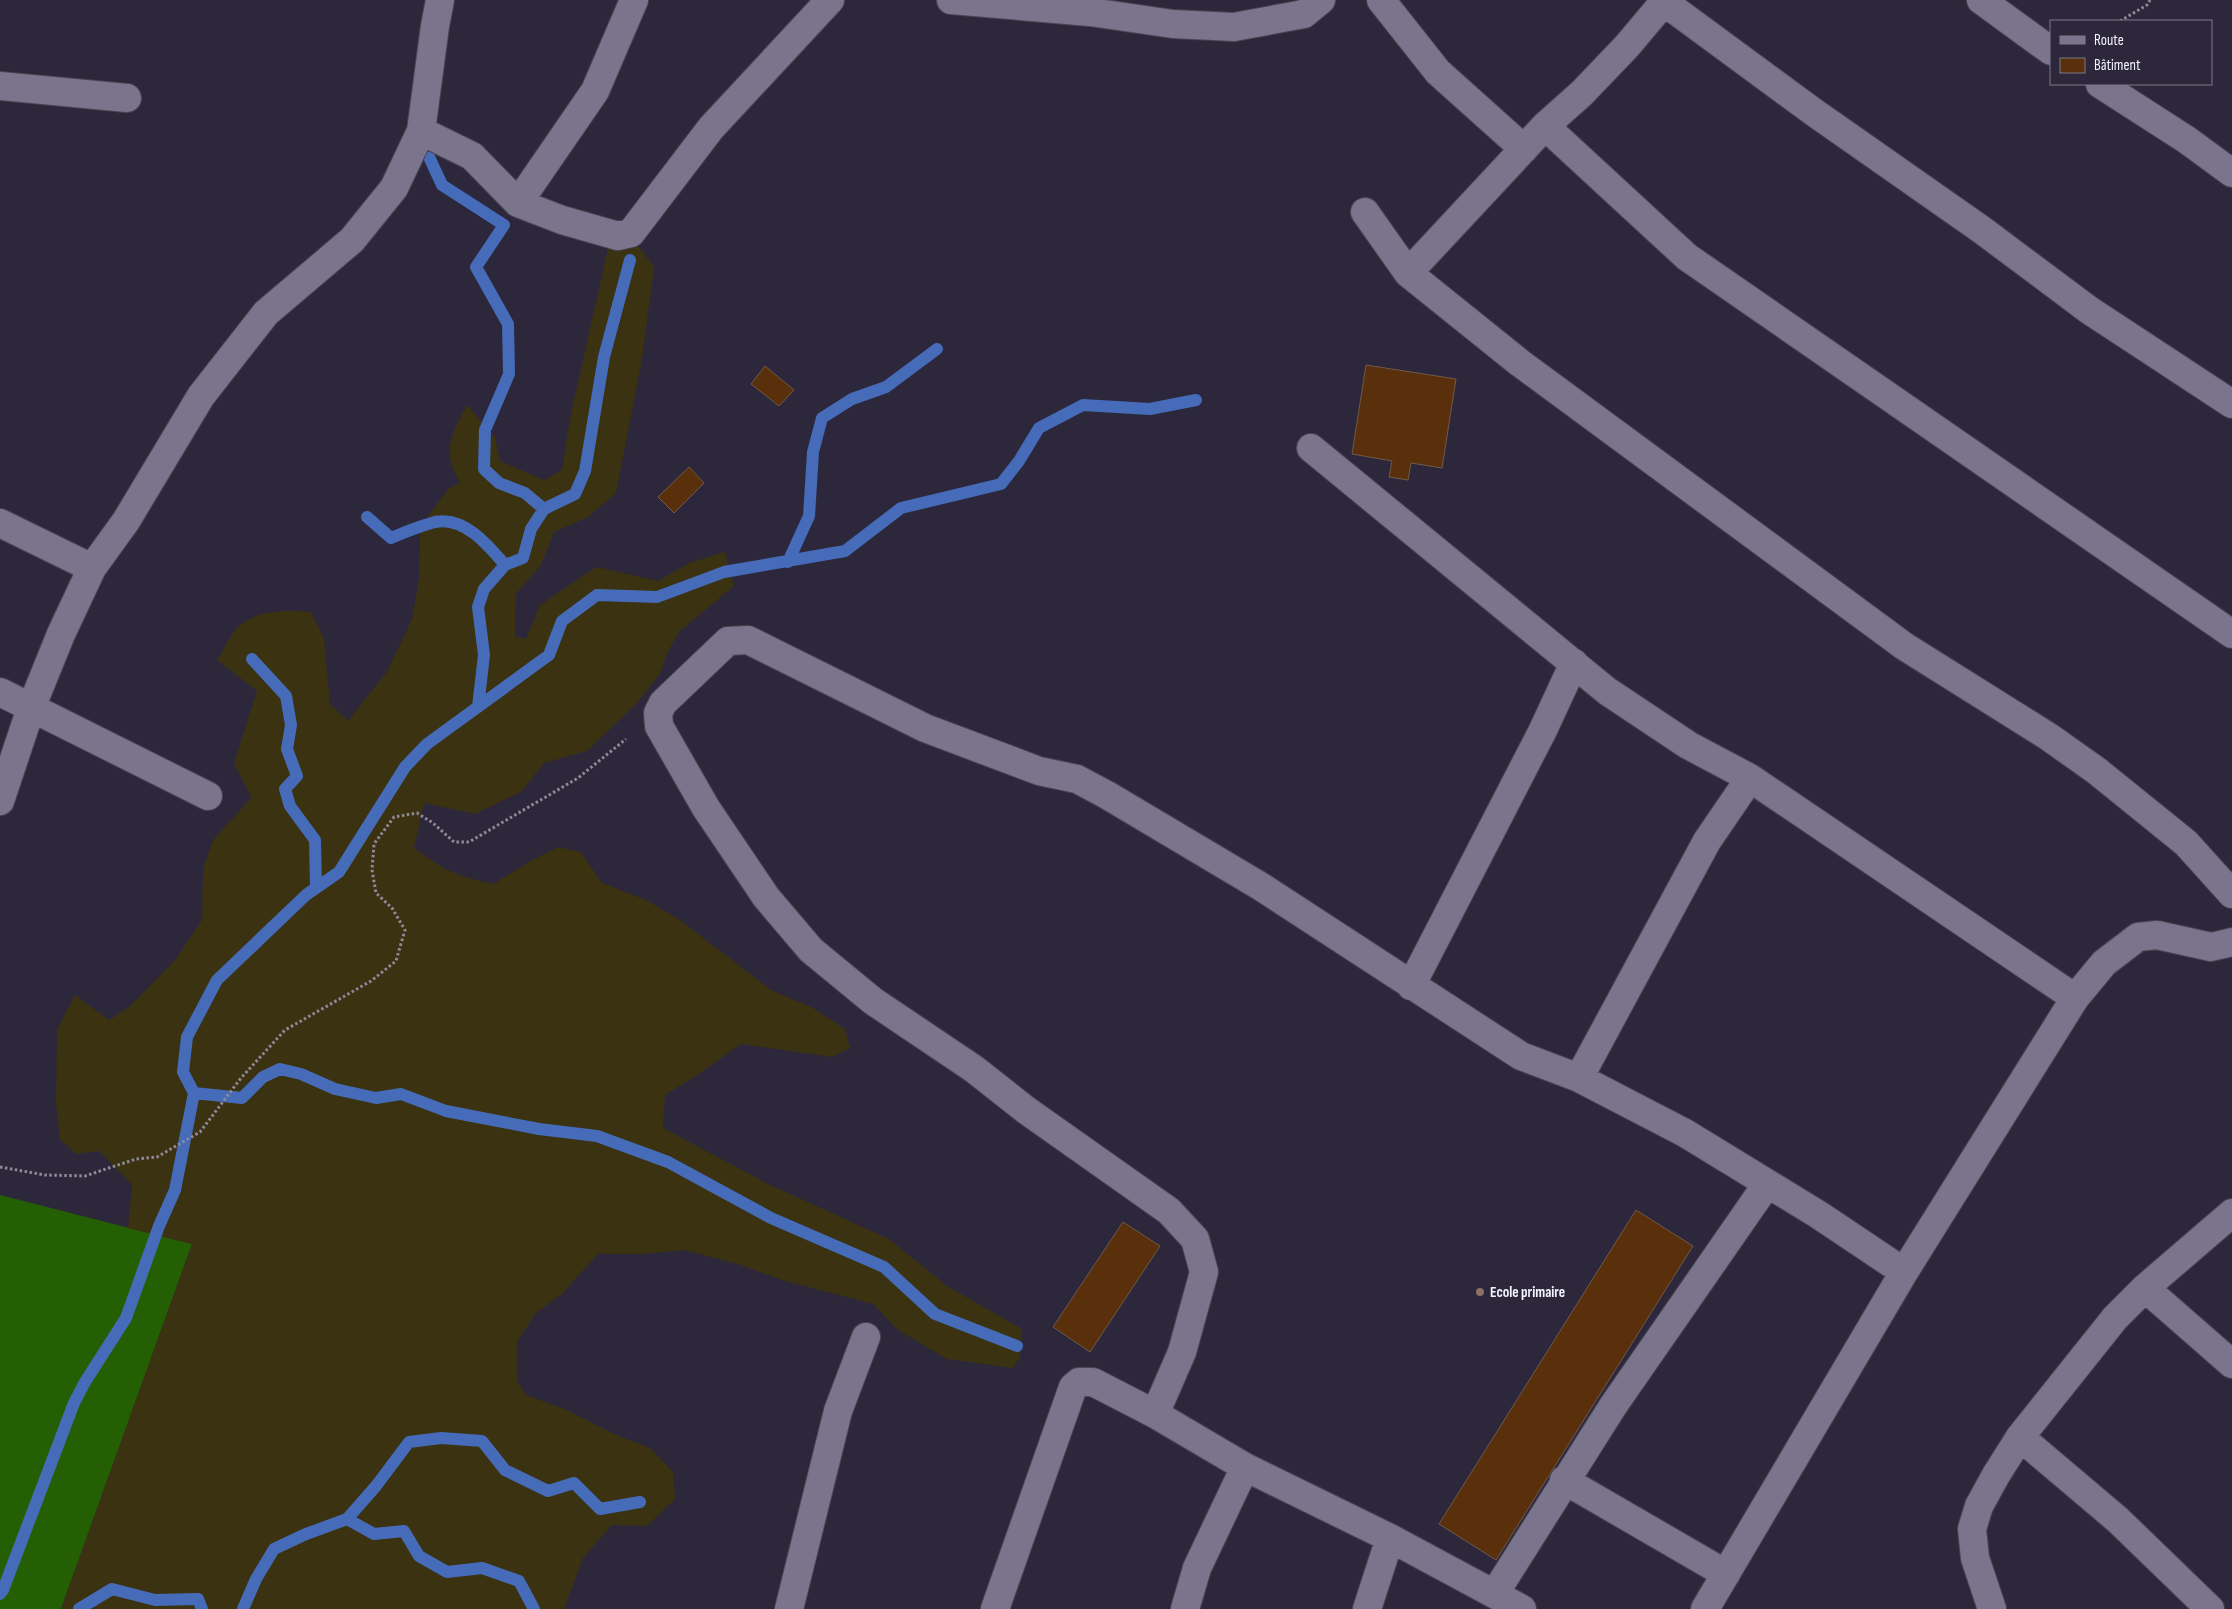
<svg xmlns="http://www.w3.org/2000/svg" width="2232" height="1609" font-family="'Sofia Sans Condensed',sans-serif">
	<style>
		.forest { fill: #255f04 }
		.sand { fill: #3a3211 }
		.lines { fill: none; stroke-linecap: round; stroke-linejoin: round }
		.stream { stroke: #466bb9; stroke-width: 12 }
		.building { fill: #5a2f0b; stroke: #6f5a4b }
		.minor-casing { stroke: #4b4656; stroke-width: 30 }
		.path { stroke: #8e8a9a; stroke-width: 3; stroke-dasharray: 2.5 2.5; stroke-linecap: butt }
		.minor { stroke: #7a748c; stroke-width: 28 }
		.education-dot { fill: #8d6e63; stroke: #2c273b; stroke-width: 2 }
		.labels { text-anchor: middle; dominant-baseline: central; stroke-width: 4; stroke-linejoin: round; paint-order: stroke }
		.poi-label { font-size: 15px; font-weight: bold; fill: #f5f3fe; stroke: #2c273b; text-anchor: start }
	</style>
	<rect width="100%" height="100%" fill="#2c273b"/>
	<path class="forest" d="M0,1195L192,1244L61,1609H0Z"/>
	<path class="sand" d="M636,243L654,267L642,359L616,493L588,517L554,532L541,565L516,594L515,636L526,639L540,605L596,567L658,581L689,563L725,552L734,586L680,631L668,651L660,674L635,705L587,751L544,763L521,792L475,814L424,803L414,848C443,870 457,876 493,884L532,860L558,847L581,852L602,883L646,900L680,920L771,990L811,1007L845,1029L850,1048L832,1057L741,1044L696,1076L665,1095L663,1128L768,1184L889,1239L947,1286L1022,1329L1020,1357L1013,1368L947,1359L898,1330L873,1304L782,1280L741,1265L684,1250L643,1254H598L562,1294L536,1313L517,1342V1381L526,1395L567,1410L614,1434L650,1448L673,1472L675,1499L647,1526L612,1525L583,1558L564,1609H61L192,1244L128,1228L132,1185L99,1151L76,1154L60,1139L56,1104L57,1029L75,995L109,1020L129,1007L175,960L202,920L203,869L213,840L251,798L234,763L257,691L217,660C224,650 230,634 239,626C258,609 287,610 311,612L324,639L330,704L348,721L388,670L412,619L419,579L420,527L448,489L460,483C441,451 451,435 467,405L495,437L500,461L544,480L562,470L570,418L608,248Z"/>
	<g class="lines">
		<path class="stream" d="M424,146L442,185L504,225L476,267L508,324L509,374L485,430L484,469L499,483L525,493L544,509
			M367,517L391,538C405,532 420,526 435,522C464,516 488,545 505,565
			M788,562L809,516L813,452L822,418L852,399L886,387L937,349
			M252,659L286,696L291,725L287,749L297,776L285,789L290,806L315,840L316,888
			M478,707L484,655L478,607L484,589L505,565L523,558L531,529L544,509L575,494L585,471L604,357L630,260
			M194,1093L242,1098L263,1077L280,1069L301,1074L335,1089L376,1098L401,1094L446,1111L539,1129L597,1136L668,1162L771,1218L884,1267L935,1314L1017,1346
			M347,1519L374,1534L404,1531L419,1556L447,1572L482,1568L519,1581L534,1609
			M0,1594L3,1590L74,1403L85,1382L126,1318L159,1226L175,1190L194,1093L183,1072L187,1037L217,980L306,895L339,872L405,767L427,744L549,655L562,621L597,595L657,597L724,572L845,551L901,508L1001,484L1019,461L1039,428L1083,405L1150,409L1196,400
			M79,1609L112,1589L155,1600L198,1599L202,1609
			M243,1609L256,1579L274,1549L306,1534L347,1519L376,1486L409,1442L441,1438L482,1441L505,1470L548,1491L574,1483L600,1509L640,1502"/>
	</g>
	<path class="building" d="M1366,365L1456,379L1442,468L1411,463L1408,480L1389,477L1392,461L1352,454Z
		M765,366L794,390L779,406L751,384Z
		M689,467L704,483L674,513L658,497Z
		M1636,1210L1693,1246L1496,1560L1439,1524Z
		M1123,1222L1160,1246L1090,1352L1053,1327Z"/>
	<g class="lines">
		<g class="minor-casing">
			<path id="minor" d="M951,0L1090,12L1173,24L1234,27L1304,14L1321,0
				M1381,0L1438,72L1524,149
				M1981,0L2051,51
				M2100,84L2187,140L2232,173
				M0,86L127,98
				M1545,126L1687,257L2232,634
				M421,131L472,156L518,203L562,220L618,236L631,233L711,128L830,0
				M518,203L595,91L634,0
				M1365,212L1408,273L1520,363L1904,646L2049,737L2097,771L2186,843L2232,894
				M1408,273L1545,126L1582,93L1627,46L1664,2L1815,113L1982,230L2089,310L2232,404
				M1311,448L1607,691L1688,745L1750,778L2075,998
				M0,523L92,568
				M0,692L208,796
				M0,801L31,708L61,634L92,568L126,521L201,396L266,313L352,240L394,188L421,131L435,26L440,0
				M1411,986L1543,730L1574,663
				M1579,1078L1707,841L1750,778
				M2145,1288L2232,1364
				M1155,1414L1182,1352L1204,1272L1195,1239L1169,1211L1026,1110L974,1069L873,1001L811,950L766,897L706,808L659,726L658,713L663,703L728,641L748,640L925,728L1039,771L1077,779L1107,795L1260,886L1521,1056L1579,1078L1685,1133L1819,1215L1904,1272
				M2020,1437L2118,1520L2210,1609
				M1564,1480L1726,1574
				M1495,1593L1613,1406L1767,1184
				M789,1609L838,1411L866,1337
				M995,1609L1073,1387L1079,1382H1093L1155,1414L1245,1467L1390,1538L1522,1609
				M1185,1609L1197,1568L1245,1467
				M1367,1609L1390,1538
				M1705,1609L1904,1272L2075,998L2104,963L2138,937L2157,935L2211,947L2232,942
				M1992,1609L1975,1558L1972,1529L1979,1506L1996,1475L2020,1437L2115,1318L2145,1288L2232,1213"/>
		</g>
		<path class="path" d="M2120,21L2147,5L2150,0
			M0,1167L45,1175L85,1176L136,1159L157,1157L200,1132L241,1078L285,1030L371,981L396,961L405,930L392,908L376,893L372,870L374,844L394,817L417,813L433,823L454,842H469L578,778L626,739"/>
		<use href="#minor" class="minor"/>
	</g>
	<circle class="education-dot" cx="1480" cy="1292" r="5"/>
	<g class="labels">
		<g class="poi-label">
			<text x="1490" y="1292">Ecole primaire</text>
		</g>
	</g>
	<rect x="2050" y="20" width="162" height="65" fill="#2c273b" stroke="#7c7989"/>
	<rect x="2060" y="36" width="25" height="8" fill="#7a748c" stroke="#7c7989"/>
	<text x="2094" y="45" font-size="15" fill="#f5f3fe">Route</text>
	<rect x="2060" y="58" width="25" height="15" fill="#5a2f0b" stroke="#7c7989"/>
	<text x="2094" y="70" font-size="15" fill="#f5f3fe">Bâtiment</text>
</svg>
